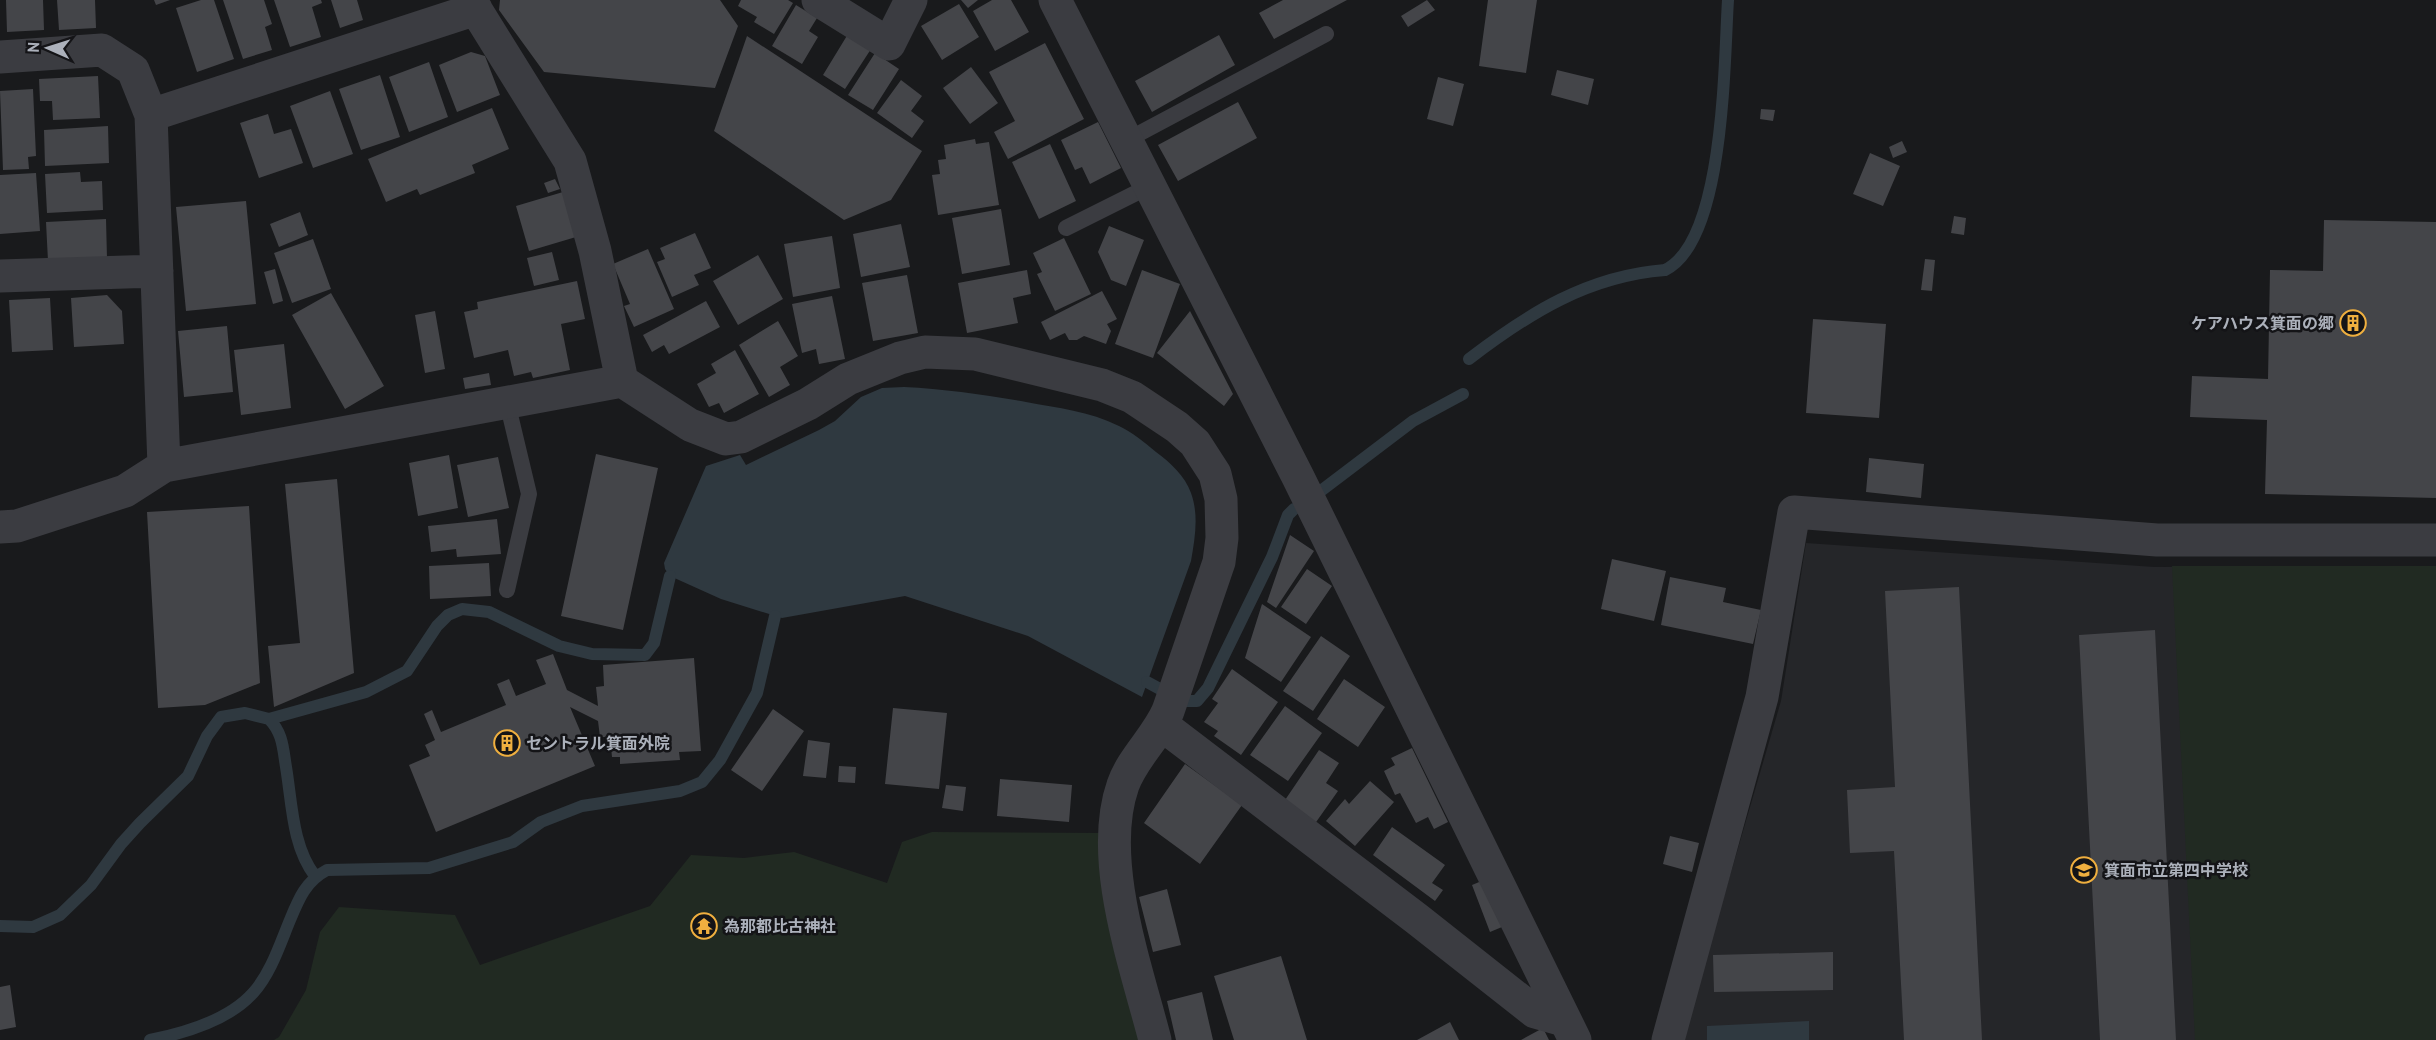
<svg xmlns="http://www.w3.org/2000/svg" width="2436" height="1040" font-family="'PT Sans','Noto Sans JP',sans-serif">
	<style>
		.built { fill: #252629 }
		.green { fill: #212a22 }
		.water { fill: #2f3940 }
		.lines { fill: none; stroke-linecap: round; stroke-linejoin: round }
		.stream { stroke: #2f3940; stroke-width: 12 }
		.building { fill: #444549 }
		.service { stroke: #3b3c41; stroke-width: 16 }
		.minor { stroke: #3b3c41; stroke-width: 33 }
		.labels { text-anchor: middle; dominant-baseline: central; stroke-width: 5; stroke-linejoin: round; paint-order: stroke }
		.poi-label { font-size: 16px; font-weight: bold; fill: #acb1bb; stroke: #141417; text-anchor: start }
	</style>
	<rect width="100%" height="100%" fill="#191a1c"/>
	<path class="built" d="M1806,543L2154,567L2436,566V1040H1682L1781,701Z"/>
	<path class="green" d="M2172,566H2436V1040H2195Z
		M932,832L1101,833L1142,1040H274L279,1037L306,990L320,932L339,907L455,915L480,965L650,906L691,855L744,858L794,852L887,883L902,842Z"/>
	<path class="water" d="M904,387C945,389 986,395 1026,402C1058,408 1089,411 1119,426C1132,432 1144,442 1156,452C1170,462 1185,476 1191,493C1199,515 1195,538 1191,561L1142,697L1028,636L905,596L782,618L721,599L670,576L665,569L664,563L706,466L740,455L746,465L819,430L835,421L861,397L882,388Z
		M1809,1021V1040H1707V1026Z"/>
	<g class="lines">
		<path class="stream" d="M1469,359C1529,313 1588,276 1665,270C1725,241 1724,61 1728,0
			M1322,490L1413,421L1463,394
			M1147,682L1160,689
			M1186,701H1197L1208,688L1272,557L1288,515L1294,509
			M269,719C283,733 283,749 286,767C292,803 292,846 315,876
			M0,926L33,927L60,915L91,885L121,844L140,823L188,776L207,736L221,717L245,713L269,719L366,692L407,671L437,626L448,615L462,609L489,612L559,646L592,654L645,655L654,643L670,576
			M150,1040C185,1033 229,1020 253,993C271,973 280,944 290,920C299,898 306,881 327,870L429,868L513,842L541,822L582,806L680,791L702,782L720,760L757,693L775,616"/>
	</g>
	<path class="building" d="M6,0H43L44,30L7,32Z
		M57,0H95L96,28L59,30Z
		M154,0H170L156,5Z
		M201,0H214L234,59L197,72L176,8Z
		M223,0H264L272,24L265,27L272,50L243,59Z
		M274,0H321L322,3L312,7L321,37L290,47Z
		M331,0H357L363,20L340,28Z
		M500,0H720L738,26L715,88L544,72L499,10Z
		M741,0H788L793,3L774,34L754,22L757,17L738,6Z
		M961,0H978L968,8Z
		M992,0H1011L1029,32L995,51L973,11Z
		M1283,0H1347L1274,39L1259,13Z
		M1427,0L1435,10L1408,27L1401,16Z
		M1488,0H1537L1526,73L1479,66Z
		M959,4L979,37L942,60L921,26Z
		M796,5L817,18L809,31L818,37L802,64L772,46Z
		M848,34L871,49L845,89L823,75Z
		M1219,35L1235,65L1152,112L1135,81Z
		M747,36L922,151L891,200L844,220L714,131Z
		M1045,43L1084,119L1008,159L994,132L1015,121L989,72Z
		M471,52L485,56L500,95L457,112L439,65Z
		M875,53L899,69L873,110L848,95Z
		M429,62L448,117L409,132L389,77Z
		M971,67L998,103L970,124L943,88Z
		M1557,70L1594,79L1588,105L1551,95Z
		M380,75L400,137L361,150L339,89Z
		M98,76L100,118L53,120L52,101H40L39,79Z
		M1438,77L1464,84L1453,126L1427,119Z
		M901,80L922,96L911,111L924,121L912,138L877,113Z
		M33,89L36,156L28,157L29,169L3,170L0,91Z
		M330,91L353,154L313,168L290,106Z
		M1238,102L1257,138L1178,181L1158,145Z
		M492,108L509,149L472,165L475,173L420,195L417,189L386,202L368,159Z
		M1761,109L1775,110L1773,121L1760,119Z
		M268,114L274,134L291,129L303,163L259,178L240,123Z
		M1098,122L1121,168L1090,184L1082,167L1075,170L1061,140Z
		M108,126L109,163L45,166L44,130Z
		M975,139L976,144L989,142L999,205L938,215L932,175L940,174L938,160L946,159L944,145Z
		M1902,141L1907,152L1893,158L1889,147Z
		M1050,144L1076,201L1039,219L1012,162Z
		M1870,153L1900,166L1883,206L1853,194Z
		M80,172L81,182L102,181L103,210L47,213L45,174Z
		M36,173L40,231L0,234V175Z
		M555,179L560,189L548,193L544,183Z
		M563,192L576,237L529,251L516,206Z
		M246,201L256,304L186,311L176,207Z
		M1001,209L1010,265L962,274L952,218Z
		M300,212L308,235L279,247L270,224Z
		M1954,216L1966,218L1964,235L1951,233Z
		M106,219L107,258L48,261L46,222Z
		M2324,220L2436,222V498L2265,494L2267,420L2190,417L2192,376L2268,379L2270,270L2323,271Z
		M901,224L910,267L861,277L853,234Z
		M1109,226L1144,240L1126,286L1111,280L1098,252Z
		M695,233L711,268L694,275L699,285L672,297L657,262L665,259L660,248Z
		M832,236L840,288L793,297L784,244Z
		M1064,238L1091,294L1055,311L1037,274L1042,272L1033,253Z
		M313,239L331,289L292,303L274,253Z
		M648,249L674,309L634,327L624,306L630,304L613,264Z
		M552,252L559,280L534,286L527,258Z
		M758,255L783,299L738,325L713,281Z
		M1925,259L1935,260L1932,291L1921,290Z
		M275,269L283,301L273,304L264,272Z
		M1027,270L1031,294L1013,298L1018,323L967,333L958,283Z
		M1142,270L1180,284L1153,358L1115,344Z
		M907,275L918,333L873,341L862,283Z
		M577,281L585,319L561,324L570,370L533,378L531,372L514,376L508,350L474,358L464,312L478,309L477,302Z
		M1102,291L1117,319L1107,324L1111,331L1106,344L1084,336L1077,340H1069L1065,333L1050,340L1041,322Z
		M331,293L384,386L345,409L292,315Z
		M107,295L122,311L124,344L74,347L71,298Z
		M832,296L845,359L819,364L816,349L802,353L792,304Z
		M50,298L53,350L12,352L9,300Z
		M706,301L720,327L669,354L664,345L652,352L643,335Z
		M435,311L445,369L425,373L415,315Z
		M1190,311L1233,394L1224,406L1157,353Z
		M1813,319L1886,324L1879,418L1806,413Z
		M778,321L798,356L780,367L790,385L769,397L739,345Z
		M227,326L233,392L184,397L178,331Z
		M284,344L291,408L241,415L234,350Z
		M735,350L759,394L724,413L719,403L709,407L697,384L716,373L711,364Z
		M489,373L491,385L465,389L463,378Z
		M596,454L658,468L623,630L561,616Z
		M449,455L458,508L418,516L409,463Z
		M498,457L509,508L468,517L457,465Z
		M1869,458L1924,464L1921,498L1866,492Z
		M337,479L354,673L274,707L268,646L300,643L285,484Z
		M249,506L260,683L205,705L158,708L147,512Z
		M497,519L501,554L457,557L456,549L431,552L428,526Z
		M1290,535L1314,551L1276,608L1267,602Z
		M1612,559L1666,571L1654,621L1601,609Z
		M489,563L491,596L430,599L429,566Z
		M1307,569L1332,586L1306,624L1281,607Z
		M1670,577L1726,588L1723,602L1761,610L1753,644L1661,625Z
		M1959,587L1982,1040H1904L1894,851L1850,853L1847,790L1895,787L1885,591Z
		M1262,604L1311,637L1281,682L1245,658Z
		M2155,630L2176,1040H2100L2079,635Z
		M1321,636L1350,656L1313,711L1283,691Z
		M553,654L567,690L598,706L596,687L604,686L603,665L694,658L701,751L679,752L680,760L620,764V757H612L610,737H600L598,721L570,707L595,766L436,832L409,765L430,756L425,745L435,740L424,714L432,710L441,732L506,705L497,684L509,679L516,696L546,684L536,660Z
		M1232,669L1278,702L1241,755L1214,736L1218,731L1204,722L1218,703L1212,699Z
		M1344,679L1385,707L1358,747L1317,719Z
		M1285,706L1322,733L1288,781L1250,755Z
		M893,708L947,713L939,789L885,784Z
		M773,709L804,731L762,791L731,770Z
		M808,740L830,743L826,778L803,776Z
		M1412,748L1448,822L1434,829L1428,817L1416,823L1400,793L1395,795L1384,771L1395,765L1391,758Z
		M1319,750L1339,763L1326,783L1338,791L1314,825L1283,803Z
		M1185,764L1242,805L1200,864L1144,823Z
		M839,766L856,767L855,783L838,782Z
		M1000,779L1072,785L1069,822L997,816Z
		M1370,781L1394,802L1355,846L1326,821L1345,799L1349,804Z
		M946,785L966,787L963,811L942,808Z
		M1392,827L1445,865L1432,883L1443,890L1435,901L1373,855Z
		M1670,836L1699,843L1692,872L1663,864Z
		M1484,880L1502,927L1490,932L1472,885Z
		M1167,889L1181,945L1153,952L1139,897Z
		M1833,952V990L1714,992L1713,955Z
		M1281,956L1307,1040H1234L1214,976Z
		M10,985L16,1027L0,1030V987Z
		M1202,992L1213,1040H1176L1167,1001Z
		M1450,1022L1459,1040H1417Z
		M1543,1028L1549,1040H1521Z"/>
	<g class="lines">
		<path class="service" d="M1127,140L1326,34
			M1066,228L1150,186
			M507,590L529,494L507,402"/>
		<path class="minor" d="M470,0L570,161L595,251L622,381
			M818,0L889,44L911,0
			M1055,0L1298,477L1575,1040
			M0,57L102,50L133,70L151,115L164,466
			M151,115L476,9
			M0,276L157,271
			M0,527L17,526L125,491L164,466L622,381L690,425L726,439L741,437L808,404L848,379L900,358L925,352L975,354L1102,385L1132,397L1177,427L1195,443L1215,474L1221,499L1222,538L1219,562L1168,711C1157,737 1133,757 1123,785C1097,859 1136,966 1155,1040
			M1162,725L1417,919L1535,1012L1563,1020
			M1668,1040L1762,697L1794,512L2157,540H2436"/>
	</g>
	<defs>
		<g id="building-ring" transform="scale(1.35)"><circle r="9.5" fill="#141417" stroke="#efaf3f" stroke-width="1.5"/><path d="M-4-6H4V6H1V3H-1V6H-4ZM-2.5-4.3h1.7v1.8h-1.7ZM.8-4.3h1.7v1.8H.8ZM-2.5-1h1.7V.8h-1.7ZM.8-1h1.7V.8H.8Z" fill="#efaf3f"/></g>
		<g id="school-ring" transform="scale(1.35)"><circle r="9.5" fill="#141417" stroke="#efaf3f" stroke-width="1.5"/><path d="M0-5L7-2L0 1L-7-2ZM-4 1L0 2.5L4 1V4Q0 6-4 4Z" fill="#efaf3f"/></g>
		<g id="temple-ring" transform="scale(1.35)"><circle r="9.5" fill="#141417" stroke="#efaf3f" stroke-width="1.5"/><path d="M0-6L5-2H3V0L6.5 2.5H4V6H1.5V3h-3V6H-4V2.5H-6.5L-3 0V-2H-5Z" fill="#efaf3f"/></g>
	</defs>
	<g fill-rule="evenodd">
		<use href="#building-ring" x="2353" y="323"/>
		<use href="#building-ring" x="507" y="743"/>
		<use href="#school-ring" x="2084" y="870"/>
		<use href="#temple-ring" x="704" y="926"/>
	</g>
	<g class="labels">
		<g class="poi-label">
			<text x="2334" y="323" text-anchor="end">ケアハウス箕面の郷</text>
			<text x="526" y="743">セントラル箕面外院</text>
			<text x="2104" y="870">箕面市立第四中学校</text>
			<text x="724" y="926">為那都比古神社</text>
		</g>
	</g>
	<g transform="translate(48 48) rotate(273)" stroke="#141417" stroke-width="4.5" paint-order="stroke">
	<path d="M0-4.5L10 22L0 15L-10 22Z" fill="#acb1bb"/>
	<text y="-9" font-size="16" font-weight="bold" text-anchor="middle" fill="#acb1bb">N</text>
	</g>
</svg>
